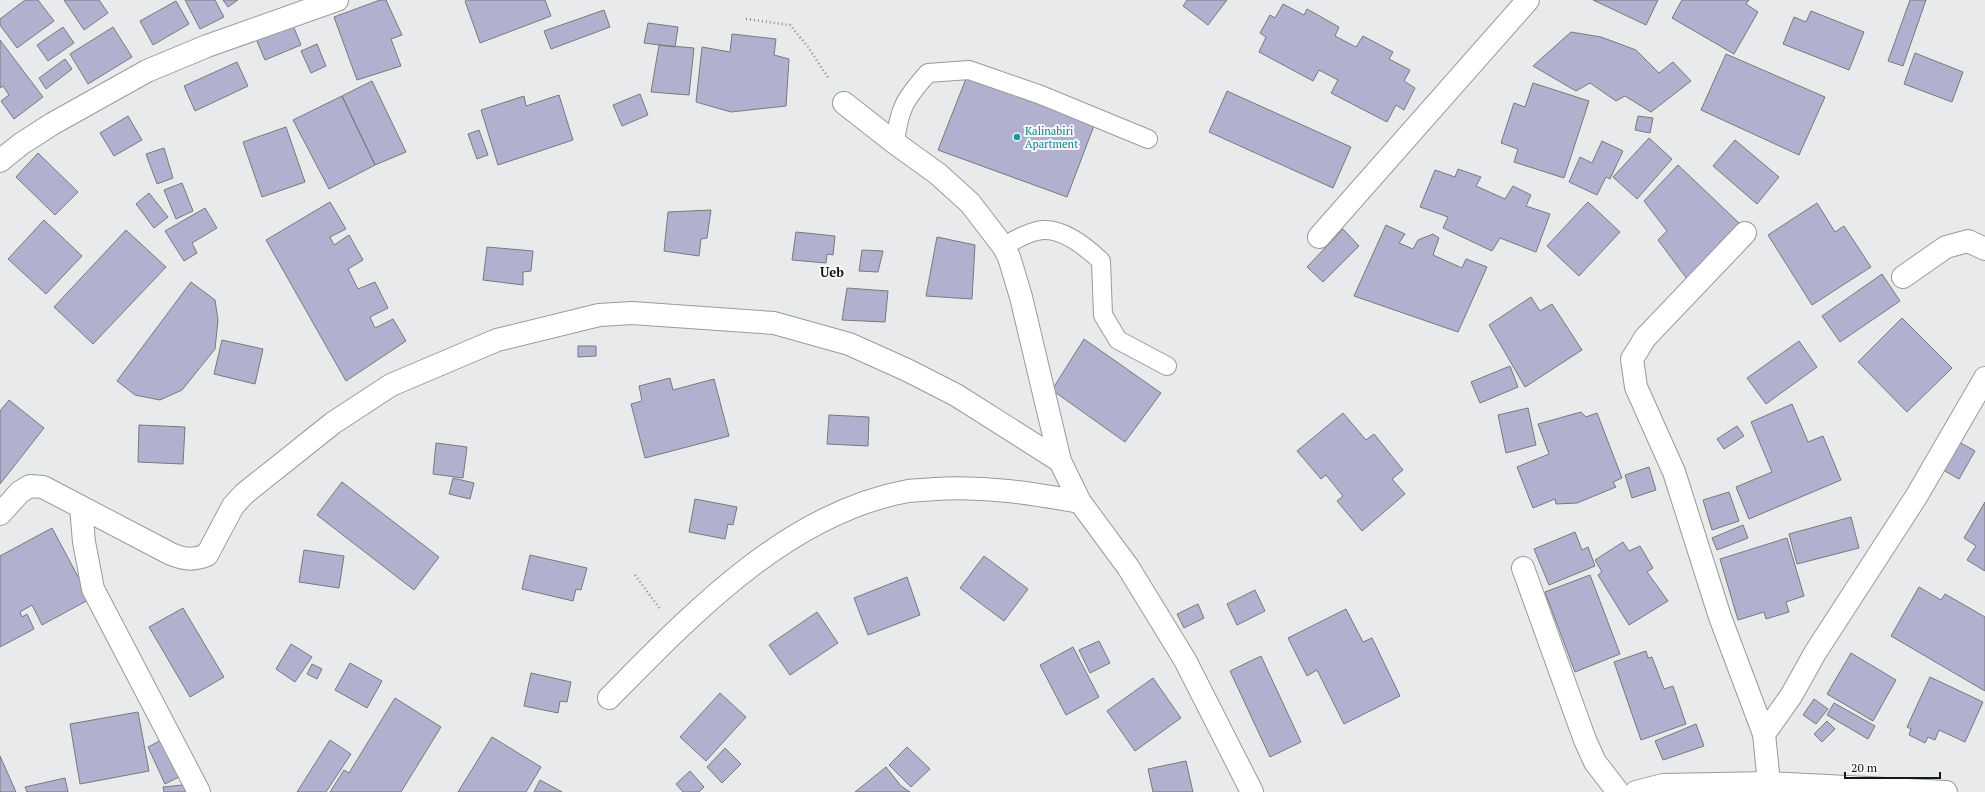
<svg xmlns="http://www.w3.org/2000/svg" width="1985" height="792" font-family="'PT Serif',serif">
	<style>
		.building { fill: #b1b0cf; stroke: #79797b }
		.lines { fill: none; stroke-linecap: round; stroke-linejoin: round }
		.lane-casing { stroke: #989a9b; stroke-width: 20 }
		.street-casing { stroke: #989a9b; stroke-width: 24 }
		.path { stroke: #8b8c8d; stroke-width: 2.5; stroke-dasharray: 1 3; stroke-linecap: butt }
		.lane { stroke: #fff; stroke-width: 18 }
		.street { stroke: #fff; stroke-width: 22 }
		.culture-dot { fill: #0f9aa8; stroke: #f6f8f9; stroke-width: 1.5 }
		.labels { text-anchor: middle; dominant-baseline: central; stroke-width: 4; stroke-linejoin: round; paint-order: stroke }
		.culture-label { font-size: 11px; fill: #0d838f; stroke: #f6f8f9; text-anchor: start }
		.quarter-label { font-size: 13px; font-weight: bold; fill: #161717; stroke: #f6f8f9 }
	</style>
	<rect width="100%" height="100%" fill="#e9eaec"/>
	<path class="building" d="M25,0H38L54,21L17,48L0,25V19Z
		M64,0H99L108,13L84,30Z
		M185,0H215L224,17L200,29Z
		M223,0H238L228,7Z
		M380,0H386L402,35L391,39L401,66L357,80L334,17Z
		M467,0H545L551,16L480,43L465,1Z
		M1187,0H1227L1208,25L1183,6Z
		M1593,0H1658L1646,25Z
		M1682,0H1749L1746,4L1758,12L1734,54L1672,18Z
		M1910,0H1926L1903,66L1888,61Z
		M176,1L189,24L153,45L140,21Z
		M1283,4L1304,15L1307,9L1339,27L1335,36L1356,47L1363,36L1393,52L1389,59L1410,70L1404,81L1415,88L1404,110L1396,105L1387,122L1331,93L1338,80L1319,70L1313,81L1259,52L1266,37L1260,33L1270,15L1275,18Z
		M604,10L610,27L551,49L544,31Z
		M1811,11L1864,32L1849,70L1783,44L1794,17L1806,22Z
		M292,23L301,45L265,60L256,39Z
		M648,23L678,27L675,47L644,43Z
		M63,27L74,43L48,61L37,45Z
		M113,27L132,57L88,84L70,54Z
		M1571,32L1601,37L1636,50L1659,73L1673,62L1691,81L1651,112L1625,96L1616,101L1590,83L1576,91L1533,66Z
		M732,34L776,39L774,55L789,59L786,106L731,112L696,102L702,47L730,52Z
		M0,40L43,97L14,119L1,101L9,95L3,86L0,88Z
		M317,44L326,66L311,73L301,51Z
		M659,45L694,48L689,95L651,92Z
		M1915,53L1963,72L1952,102L1904,84Z
		M1726,54L1825,97L1799,155L1701,110Z
		M65,59L72,69L46,89L39,78Z
		M237,62L248,86L195,111L184,86Z
		M967,76L1095,123L1067,197L938,150Z
		M372,81L406,152L375,165L342,96Z
		M1533,83L1589,101L1564,178L1514,162L1518,149L1501,143L1514,103L1525,107Z
		M1227,91L1351,147L1333,188L1209,132Z
		M640,94L648,115L622,126L613,105Z
		M559,95L573,140L498,165L481,110L524,96L526,106Z
		M342,96L375,165L329,189L293,120Z
		M128,116L142,140L114,156L100,133Z
		M1638,116L1653,118L1650,133L1635,130Z
		M286,127L305,182L262,197L243,142Z
		M479,130L488,155L477,159L468,134Z
		M1649,138L1672,159L1637,199L1613,177Z
		M1735,140L1779,177L1757,204L1713,166Z
		M1602,141L1623,151L1610,179L1606,177L1597,195L1569,182L1580,157L1592,163Z
		M164,148L173,178L157,184L146,154Z
		M38,153L78,192L55,215L16,177Z
		M1678,165L1739,223L1714,249L1690,283L1658,240L1667,231L1644,201Z
		M1458,169L1481,177L1476,186L1505,199L1513,186L1531,195L1526,206L1550,214L1536,252L1500,238L1492,251L1443,228L1448,217L1420,207L1435,170L1455,177Z
		M182,183L193,211L176,219L164,190Z
		M149,193L168,217L154,228L136,204Z
		M330,202L346,229L330,237L334,245L349,235L363,260L348,269L358,289L375,282L388,308L370,317L375,328L393,319L406,341L346,381L266,240Z
		M1588,202L1620,232L1579,276L1547,246Z
		M1817,203L1835,232L1844,226L1871,267L1812,305L1768,235Z
		M205,208L217,228L192,243L197,253L184,261L165,231Z
		M711,210L707,238L701,239L699,256L664,251L668,212Z
		M44,220L82,256L46,294L8,259Z
		M1386,225L1405,234L1399,243L1413,249L1418,240L1433,234L1439,238L1433,255L1462,268L1466,259L1487,267L1458,332L1354,296Z
		M1343,229L1359,246L1323,282L1307,267Z
		M126,230L166,267L93,344L54,307Z
		M796,232L835,236L833,255L827,254L826,263L792,260Z
		M937,237L975,245L972,299L926,296Z
		M487,247L533,251L531,271L523,272V285L483,280Z
		M862,250L883,251L878,272L859,271Z
		M1882,274L1900,301L1840,342L1822,316Z
		M191,282L215,300L218,320L215,349L182,390L160,400L135,395L117,381Z
		M847,288L888,291L885,322L842,320Z
		M1531,297L1540,311L1552,304L1582,350L1525,387L1489,325Z
		M1902,318L1952,368L1907,412L1858,362Z
		M1084,339L1161,393L1125,442L1052,390Z
		M222,340L263,349L255,384L214,374Z
		M1799,341L1817,367L1766,404L1747,378Z
		M578,346H596V356L578,357Z
		M1510,366L1518,387L1480,403L1471,382Z
		M670,378L673,390L714,379L729,436L645,458L631,404L642,401L639,386Z
		M9,400L44,428L0,484V411Z
		M1792,404L1808,442L1823,436L1841,480L1749,519L1736,487L1772,472L1751,422Z
		M1528,408L1536,445L1506,453L1498,415Z
		M1581,412L1586,417L1597,413L1622,478L1613,482L1616,487L1577,503L1556,504L1555,499L1533,508L1517,467L1549,454L1538,424Z
		M1343,413L1366,440L1374,434L1403,470L1392,479L1405,494L1362,531L1337,501L1343,496L1326,475L1321,479L1297,451Z
		M829,415L869,417L868,446L827,444Z
		M139,425L185,427L183,464L138,462Z
		M1737,426L1744,436L1724,449L1717,439Z
		M1959,442L1975,451L1959,479L1943,470Z
		M436,443L467,447L463,478L433,474Z
		M1649,467L1656,490L1632,498L1625,475Z
		M453,478L474,483L470,499L449,494Z
		M342,482L439,557L414,590L317,515Z
		M1729,492L1739,521L1712,530L1703,500Z
		M695,499L737,507L733,525L728,524L725,539L689,532Z
		M1985,502V571L1967,560L1976,546L1964,538Z
		M1851,517L1859,548L1797,564L1789,534Z
		M1743,525L1748,538L1717,550L1712,538Z
		M52,528L90,599L42,625L32,605L20,612L22,617L27,614L34,629L0,647V556Z
		M1575,532L1582,550L1588,547L1595,566L1549,585L1534,549Z
		M1787,538L1804,596L1786,602L1789,612L1766,619L1764,612L1738,620L1720,559Z
		M1623,542L1629,551L1640,546L1653,568L1647,572L1668,601L1629,625L1598,575L1602,572L1595,560Z
		M304,550L344,556L339,588L299,582Z
		M530,555L587,568L581,590L576,589L573,601L522,589Z
		M984,556L1028,589L1004,621L960,588Z
		M1590,575L1620,654L1575,672L1545,592Z
		M907,577L920,615L868,635L854,598Z
		M1919,587L1941,600L1945,594L1985,617V691L1891,636Z
		M1255,590L1265,611L1237,625L1227,604Z
		M1198,604L1204,618L1184,628L1177,614Z
		M183,608L224,677L190,697L149,627Z
		M1346,609L1363,642L1372,638L1400,696L1344,724L1317,670L1307,676L1288,638Z
		M817,612L838,643L790,675L769,645Z
		M1099,641L1110,663L1090,673L1079,650Z
		M291,644L312,657L295,682L276,669Z
		M1073,647L1099,697L1066,715L1040,665Z
		M1646,651L1648,658L1652,657L1664,689L1673,686L1686,724L1641,740L1614,662Z
		M1851,653L1896,680L1873,721L1827,694Z
		M1261,656L1301,742L1270,757L1230,671Z
		M350,663L382,681L367,708L335,690Z
		M312,664L322,669L317,679L307,674Z
		M531,673L571,682L567,702L560,701L558,713L524,706Z
		M1930,677L1983,702L1965,742L1939,730L1935,740L1928,737L1925,743L1909,735L1911,729L1907,727Z
		M1153,678L1181,718L1135,751L1107,711Z
		M720,693L746,717L706,761L680,737Z
		M395,698L441,727L401,792H330L344,770L349,773Z
		M1814,699L1828,709L1816,724L1803,715Z
		M1834,703L1875,726L1868,739L1827,715Z
		M138,712L149,771L80,784L70,724Z
		M1827,721L1835,729L1822,742L1814,734Z
		M1696,724L1704,746L1663,760L1655,741Z
		M167,737L185,774L165,784L148,747Z
		M492,737L541,767L526,792H458Z
		M330,740L351,754L326,792H297Z
		M907,747L930,769L911,787L889,765Z
		M725,748L741,764L722,783L707,767Z
		M0,756L16,792H0Z
		M1186,761L1193,792H1153L1148,769Z
		M886,767L901,786L910,792H855Z
		M690,771L704,787L699,792H683L676,784Z
		M65,778L68,792H27L25,787Z
		M540,780L562,792H534Z
		M192,784L193,792H164L163,787Z"/>
	<g class="lines">
		<g class="lane-casing">
			<path id="lane" d="M895,143C899,108 905,99 928,73L969,70L1041,95L1148,139
				M1003,246C1014,241 1026,233 1037,231C1060,225 1086,247 1101,261L1103,315L1118,340L1167,366"/>
		</g>
		<g class="street-casing">
			<path id="street" d="M844,103L895,143L938,174L970,203L1003,246L1009,257L1021,297L1060,461L1080,502L1128,567L1185,660L1252,792
				M0,161L21,144L52,124L147,71L207,46L337,0
				M1745,233L1645,338L1632,359L1636,387L1674,472L1720,617L1764,734
				M1319,237L1528,0
				M1903,277L1946,247L1968,241L1985,249
				M81,507L84,542L93,589L199,792
				M0,514L20,492L30,486L43,487L171,554C185,560 194,560 207,555L233,506L244,494L333,423L391,385L497,340L599,315L632,313L774,323L849,344L907,370L956,395L1060,461
				M1523,568L1585,740L1595,762L1618,792
				M609,698C692,614 787,513 908,491C917,490 926,490 935,489C986,486 1030,493 1080,502
				M1769,783L1764,734L1791,696L1815,653L1916,497L1985,378
				M1636,792L1663,785L1769,783L1946,792"/>
		</g>
		<path class="path" d="M746,19L790,25L808,47L829,79
			M635,575L660,609"/>
		<use href="#lane" class="lane"/>
		<use href="#street" class="street"/>
	</g>
	<circle class="culture-dot" cx="1017" cy="137" r="4"/>
	<g class="labels">
		<g class="culture-label">
			<text x="1025" y="131">Kalinabiri<tspan x="1025" dy="13">Apartment</tspan></text>
		</g>
		<g class="quarter-label">
			<text x="832" y="272">Ueb</text>
		</g>
	</g>
	<path d="M1845 772v6h95v-6" fill="none" stroke="#161717" stroke-width="2"/>
	<text x="1851" y="772" font-size="12" fill="#161717" stroke="#f6f8f9" stroke-width="3" paint-order="stroke">20 m</text>
</svg>
